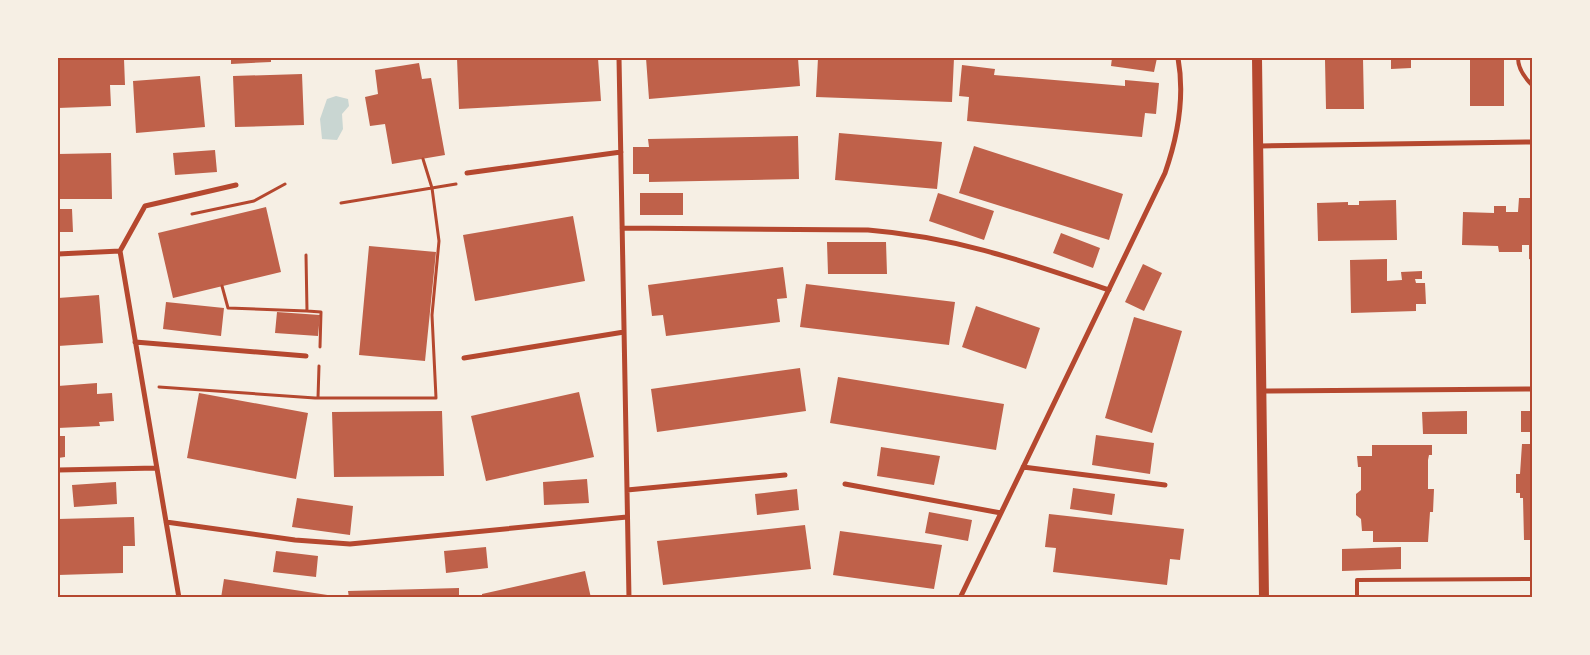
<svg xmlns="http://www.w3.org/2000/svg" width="1590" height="655" font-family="'Public Sans',sans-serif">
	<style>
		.water { fill: #c9d6d2 }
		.building { fill: #bf614a }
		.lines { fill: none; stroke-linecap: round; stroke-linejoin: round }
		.path { stroke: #b5482f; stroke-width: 3 }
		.service { stroke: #b5482f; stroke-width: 4 }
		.minor { stroke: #b5482f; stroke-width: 5 }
		.secondary { stroke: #b5482f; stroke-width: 10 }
		.neatline { fill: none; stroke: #b5482f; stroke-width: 2 }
	</style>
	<rect width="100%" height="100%" fill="#f6efe4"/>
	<path class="water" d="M336,96L348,99L349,106L342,114L343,129L337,140L322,139L320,119L327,99Z"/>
	<path class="building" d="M58,58L124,59L125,85H110L111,106L58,108Z
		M231,58H271V62L231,64Z
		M457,58H598L601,101L459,109Z
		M646,58H798L800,86L649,99Z
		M818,58H954L952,102L816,97Z
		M1112,58H1157L1154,72L1111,66Z
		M1312,58H1363L1364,109H1326L1325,60H1312Z
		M1391,58H1411V68L1391,69Z
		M1470,58H1504V106H1470Z
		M419,63L422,79L431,78L445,155L392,164L385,124L370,126L365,97L378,94L375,70Z
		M962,65L995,69L994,75L1125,86V80L1159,83L1156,114L1145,113L1142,137L967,121L969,97L959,96Z
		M302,74L304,125L235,127L233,76Z
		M200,76L205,127L136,133L133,81Z
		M839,133L942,142L937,189L835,180Z
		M798,136L799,179L649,182V174H633V147H649L648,139Z
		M974,146L1123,194L1109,240L959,193Z
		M215,150L217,172L175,175L173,153Z
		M111,153L112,199H58V154Z
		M640,193H683V215H640Z
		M938,193L994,211L984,240L929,221Z
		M1519,198H1532V260L1529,259V245H1522V252H1499L1498,246L1462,245L1463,212L1494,213V206H1506V212H1518Z
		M1396,200L1397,240L1318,241L1317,203L1348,202V205H1359V201Z
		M266,207L281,272L173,298L158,233Z
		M58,209H72L73,232H58Z
		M573,216L585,281L475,301L463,235Z
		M1061,233L1100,248L1093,268L1053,253Z
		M827,242H886L887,274H828Z
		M369,246L436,252L425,361L359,355Z
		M1387,259V281L1402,280L1401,272L1422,271V279H1415L1416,283H1425L1426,304H1416V311L1351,313L1350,260Z
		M1143,264L1162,273L1144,311L1125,302Z
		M783,267L787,298L777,299L780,322L666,336L663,315L652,316L648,285Z
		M806,284L955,302L949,345L800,327Z
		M99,295L103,343L58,346V298Z
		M166,302L224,308L221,336L163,329Z
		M976,306L1040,328L1026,369L962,347Z
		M277,312L320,315L318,336L275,333Z
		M1134,317L1182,331L1152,433L1105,418Z
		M800,368L806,411L657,432L651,389Z
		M838,377L1004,404L996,450L830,423Z
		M97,383V394L112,393L114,421L99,422L100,426L58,428V386Z
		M579,392L594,457L486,481L471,416Z
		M199,393L308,413L296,479L187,458Z
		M442,411L444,476L334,477L332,412Z
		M1467,411V434H1423L1422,412Z
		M1521,411H1532V432H1521Z
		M1096,435L1154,443L1150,474L1092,465Z
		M58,436H65V457L58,458Z
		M1522,444H1532V540H1524L1523,498H1520V493H1516V474H1520Z
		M1372,445H1432V455H1429L1428,460V489H1434L1433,512H1430L1428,542H1373V531H1362L1361,519L1356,515V494L1361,490V467H1358L1357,456H1372Z
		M881,447L940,456L934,485L877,476Z
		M587,479L589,503L544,505L543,482Z
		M116,482L117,504L74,507L72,485Z
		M1073,488L1115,494L1112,515L1070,509Z
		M797,489L799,510L757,515L755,494Z
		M297,498L353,506L350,535L292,527Z
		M929,512L972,520L968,541L925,533Z
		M1049,514L1184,529L1180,560L1170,559L1167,585L1053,572L1056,548L1045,547Z
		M134,517L135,546H123V573L58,575V519Z
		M805,525L811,569L663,585L657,541Z
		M840,531L942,545L934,589L833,575Z
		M486,547L488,568L446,573L444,551Z
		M1401,547V569L1342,571V549Z
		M276,551L318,556L316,577L273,572Z
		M585,571L591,598H482V594Z
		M224,579L334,596V598H221Z
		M459,588V598H349L348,591Z
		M1437,595V598H1397V596Z"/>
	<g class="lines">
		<path class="path" d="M341,203L456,184
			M192,214L254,201L285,184
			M222,286L228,308L307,311L306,255
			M307,311L321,312L320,347
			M159,387L315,398H436L432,315L439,241L432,188L423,159
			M318,398L319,366"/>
		<path class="service" d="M1518,58C1518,69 1524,77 1532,85
			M1357,598V580L1532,579"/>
		<path class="minor" d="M619,58L629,598
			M1260,146L1532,142
			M467,173L621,152
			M622,228L868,230C956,237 1026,262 1109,290
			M120,251L145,206L236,185
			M58,254L120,251L179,598
			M135,342L306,356
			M464,358L624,332
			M1262,391L1532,389
			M1023,467L1165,485
			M58,470L157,468
			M845,484L1001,513
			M627,490L785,475
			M166,522L295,540L350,544L627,517
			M960,598L1165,173C1178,136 1185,97 1178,58"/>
		<path class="secondary" d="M1257,58L1264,598"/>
	</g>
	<rect width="1590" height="655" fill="none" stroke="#f6efe4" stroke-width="118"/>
	<rect x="59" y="59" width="1472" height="537" class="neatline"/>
</svg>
